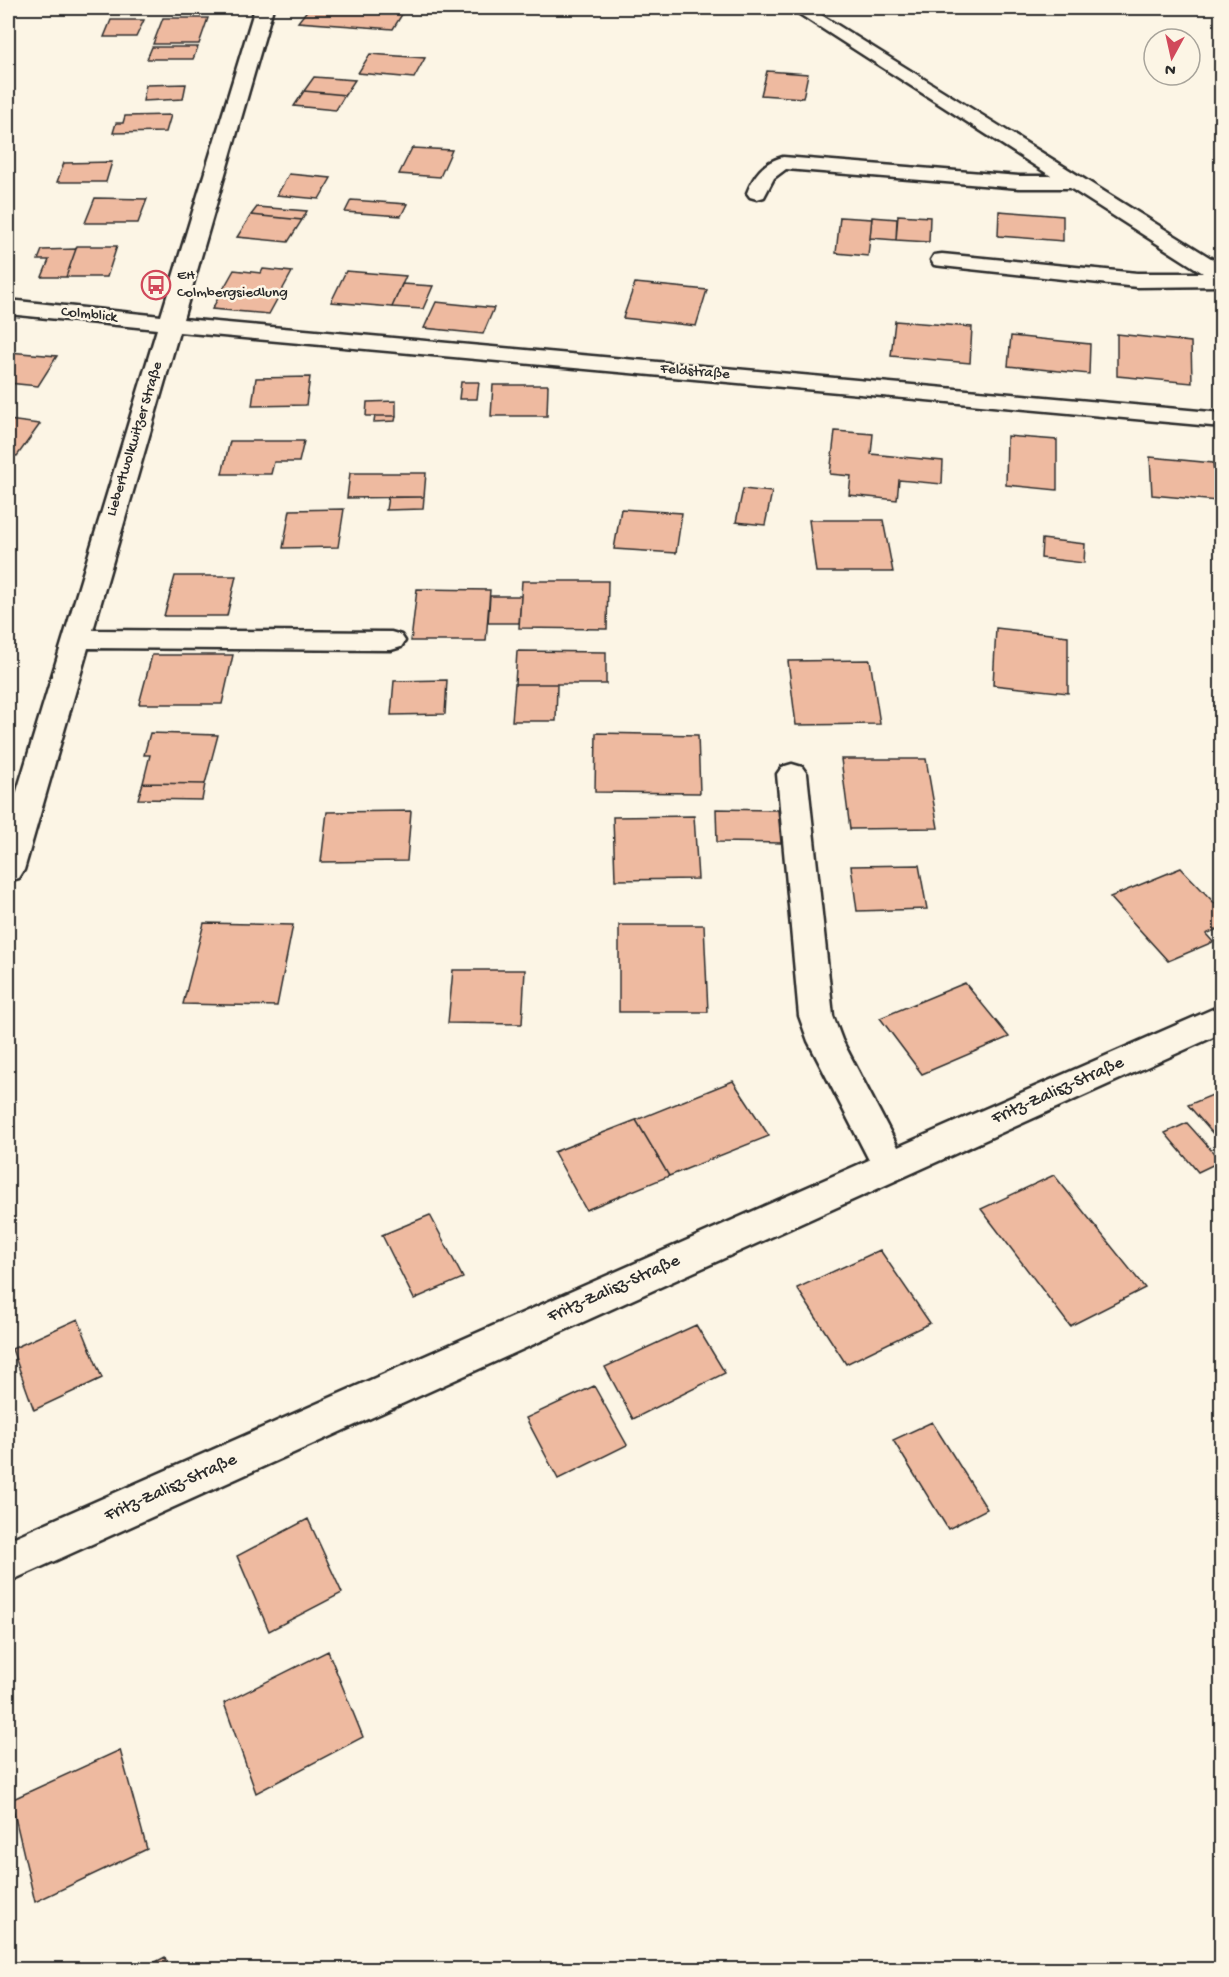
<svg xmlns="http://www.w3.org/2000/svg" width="1229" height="1977" font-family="'Gochi Hand',sans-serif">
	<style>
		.building { fill: #eebaa0; stroke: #2b2b2b; stroke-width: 1.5 }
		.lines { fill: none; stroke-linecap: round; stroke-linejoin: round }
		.minor-casing { stroke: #2b2b2b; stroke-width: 5 }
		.minor { fill: #fcf5e5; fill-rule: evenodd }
		.labels { text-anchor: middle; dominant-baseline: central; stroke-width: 5; stroke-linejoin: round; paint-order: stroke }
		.far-poi-label { font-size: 15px; fill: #2b2b2b; stroke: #fcf5e5; text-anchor: start }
		.far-street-label { font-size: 15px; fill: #2b2b2b; stroke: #fcf5e5 }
		.street-label { font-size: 18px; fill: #2b2b2b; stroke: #fcf5e5 }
	</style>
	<rect width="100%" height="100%" fill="#fcf5e5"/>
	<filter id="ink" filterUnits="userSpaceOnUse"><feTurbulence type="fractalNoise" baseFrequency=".0167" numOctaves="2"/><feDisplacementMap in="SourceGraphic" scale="12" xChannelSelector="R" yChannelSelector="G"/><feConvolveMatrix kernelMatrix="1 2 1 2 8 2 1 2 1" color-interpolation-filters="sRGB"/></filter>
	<g filter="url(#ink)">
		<path class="building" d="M309,8H406L393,29L298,22Z
			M163,18H208L199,44H153Z
			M111,20H144L136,37H104Z
			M152,47H198L193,59H147Z
			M370,54L425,58L414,78L358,73Z
			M767,71L808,74L803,98L761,95Z
			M314,77L355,80L345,95L304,91Z
			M186,84L183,99L143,101L146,85Z
			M304,91L345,95L336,110L294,106Z
			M171,115L166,132L113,133L116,123H123L125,116Z
			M412,148L452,150L440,177L399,174Z
			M112,162L106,182H57L64,163Z
			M289,174L331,178L319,199L277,195Z
			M95,198L147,199L138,223H85Z
			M351,200L407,204L401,216L345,212Z
			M257,207L307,211L302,220L251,215Z
			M999,211L1063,216V241L998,236Z
			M251,215L302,220L288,242L237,237Z
			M898,215L930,217L929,242L896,240Z
			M840,217L872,219L868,256L836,253Z
			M872,217L897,219L896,240L870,238Z
			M77,246H117L107,277H66Z
			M76,249L66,277H42L49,260H38L42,250Z
			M263,269L292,272L269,314L212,309L234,270L261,273Z
			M346,271L406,276L392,307L331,302Z
			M635,283L707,290L696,326L623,318Z
			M402,284L433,286L423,309L392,307Z
			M436,302L494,308L483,334L424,328Z
			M895,321L972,327L970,363L891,356Z
			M1117,334L1191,342L1192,383L1117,376Z
			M1011,336L1090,344L1089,374L1008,366Z
			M1216,349H1222V384H1218Z
			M8,352L57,356L38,386L8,383Z
			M310,377L306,405L252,406L256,378Z
			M461,382H479L477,399H459Z
			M493,385H548L547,416H491Z
			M396,401V416H366L367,402Z
			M375,416H396L395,421L374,422Z
			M8,420L40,424L17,456L8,455Z
			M835,431L873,434L871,454L943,461L942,484L899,480L897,500L849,495L851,476L830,474Z
			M1007,436L1057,440V490L1006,485Z
			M230,441H304L299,462H274L271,474H222Z
			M1150,457L1213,463L1217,501L1152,495Z
			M350,473H426L424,497L347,498Z
			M743,489L772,492L765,525L736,522Z
			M388,497H424L423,509L386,510Z
			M344,509L338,547L283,548L290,510Z
			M621,509L682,513L676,553L614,549Z
			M809,520H883L893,572H816Z
			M1042,539L1085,544L1084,563L1041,558Z
			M175,576H236L227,616H164Z
			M522,581H608L607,629L519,628Z
			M417,589L490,590L486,641H411Z
			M490,596H521L519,623H488Z
			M996,628L1068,636V693L993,685Z
			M517,651L606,652V684H515Z
			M152,655H233L222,704H139Z
			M870,660L880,724L796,725L788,661Z
			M447,680L445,714L391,715L394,681Z
			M515,684H557L556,721H512Z
			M150,733L218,735L205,784L143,783L150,755H144Z
			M596,733L698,735L700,793L595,792Z
			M841,759H926L938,828L850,829Z
			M143,783L205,784L202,800L138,799Z
			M716,809L778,810L781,843L717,842Z
			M411,811L407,861L321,862L327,812Z
			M694,816L698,879L615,880L613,817Z
			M919,865L927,909L857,911L851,866Z
			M1181,868L1222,911V927L1206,934L1213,942L1168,961L1110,897Z
			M204,923L293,925L277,1006L183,1004Z
			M619,925H704L708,1012H619Z
			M453,970H525L522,1024L448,1023Z
			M965,983L1009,1037L922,1074L880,1018Z
			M733,1081L769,1136L669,1176L636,1120Z
			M1222,1091V1144L1188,1105Z
			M636,1120L669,1176L586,1210L554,1152Z
			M1187,1123L1221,1161L1198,1172L1165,1133Z
			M1054,1175L1145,1288L1070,1326L981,1209Z
			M430,1215L463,1278L414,1299L382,1235Z
			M880,1250L930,1323L846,1364L797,1288Z
			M78,1319L102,1378L34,1410L12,1349Z
			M696,1325L725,1373L633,1419L605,1367Z
			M594,1386L627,1445L558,1479L526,1418Z
			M932,1422L987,1509L948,1529L893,1440Z
			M308,1519L342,1593L269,1631L237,1556Z
			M328,1651L363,1737L256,1793L224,1703Z
			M120,1750L147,1849L35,1902L11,1800Z
			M165,1957L169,1970H140Z"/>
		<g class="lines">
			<g class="minor-casing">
				<path id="minor" d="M255,8H273L183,319L1222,413V427L179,332L93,630L391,632L401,635L405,641L401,647L391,650L88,648L24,870L19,878L8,881V821L157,329L8,314V300L161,316Z
					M790,8H810L1222,265V286L1137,287L942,266L934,265L931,260L934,255L942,254L1137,273H1203L1070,188H1019L786,169L774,178L764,197L757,199L750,197L747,193C754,175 763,162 783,157L1019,176H1051Z
					M792,764L802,767L807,774L833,1016L842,1040L898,1147L1222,1005V1033L8,1582V1540L869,1160L808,1041L799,1016L777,774L782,767Z"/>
			</g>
			<use href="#minor" class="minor"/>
		</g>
	</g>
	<defs>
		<g id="bus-ring" transform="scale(1.5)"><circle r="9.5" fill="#fcf5e5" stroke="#d1495b" stroke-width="1.5"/><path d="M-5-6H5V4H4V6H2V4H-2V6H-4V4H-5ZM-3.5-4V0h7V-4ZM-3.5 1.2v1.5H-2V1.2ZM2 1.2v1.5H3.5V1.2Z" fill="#d1495b"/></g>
	</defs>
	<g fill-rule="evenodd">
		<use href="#bus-ring" x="156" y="285"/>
	</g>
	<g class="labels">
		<g class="far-poi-label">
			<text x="177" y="276">EH<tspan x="177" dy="17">Colmbergsiedlung</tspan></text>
		</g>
		<g class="far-street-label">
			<text transform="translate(89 315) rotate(6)">Colmblick</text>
			<text transform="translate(695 372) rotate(5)">Feldstraße</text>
			<text transform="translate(135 439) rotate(-73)">Liebertwolkwitzer Straße</text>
		</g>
		<g class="street-label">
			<text transform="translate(1058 1091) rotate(-24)">Fritz-Zalisz-Straße</text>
			<text transform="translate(614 1289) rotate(-24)">Fritz-Zalisz-Straße</text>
			<text transform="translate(171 1488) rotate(-24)">Fritz-Zalisz-Straße</text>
		</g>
	</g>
	<rect width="1229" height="1977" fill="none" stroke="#fcf5e5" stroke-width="30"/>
	<rect x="15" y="15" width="1199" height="1947" fill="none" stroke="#2b2b2b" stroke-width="2" filter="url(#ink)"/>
	<g transform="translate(1172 57) rotate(188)"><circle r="28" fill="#fcf5e5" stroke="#a8a49b" stroke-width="1.5"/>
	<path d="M0-4.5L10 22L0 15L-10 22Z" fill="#d1495b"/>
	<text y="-9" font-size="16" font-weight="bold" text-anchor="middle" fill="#2b2b2b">N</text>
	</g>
</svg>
